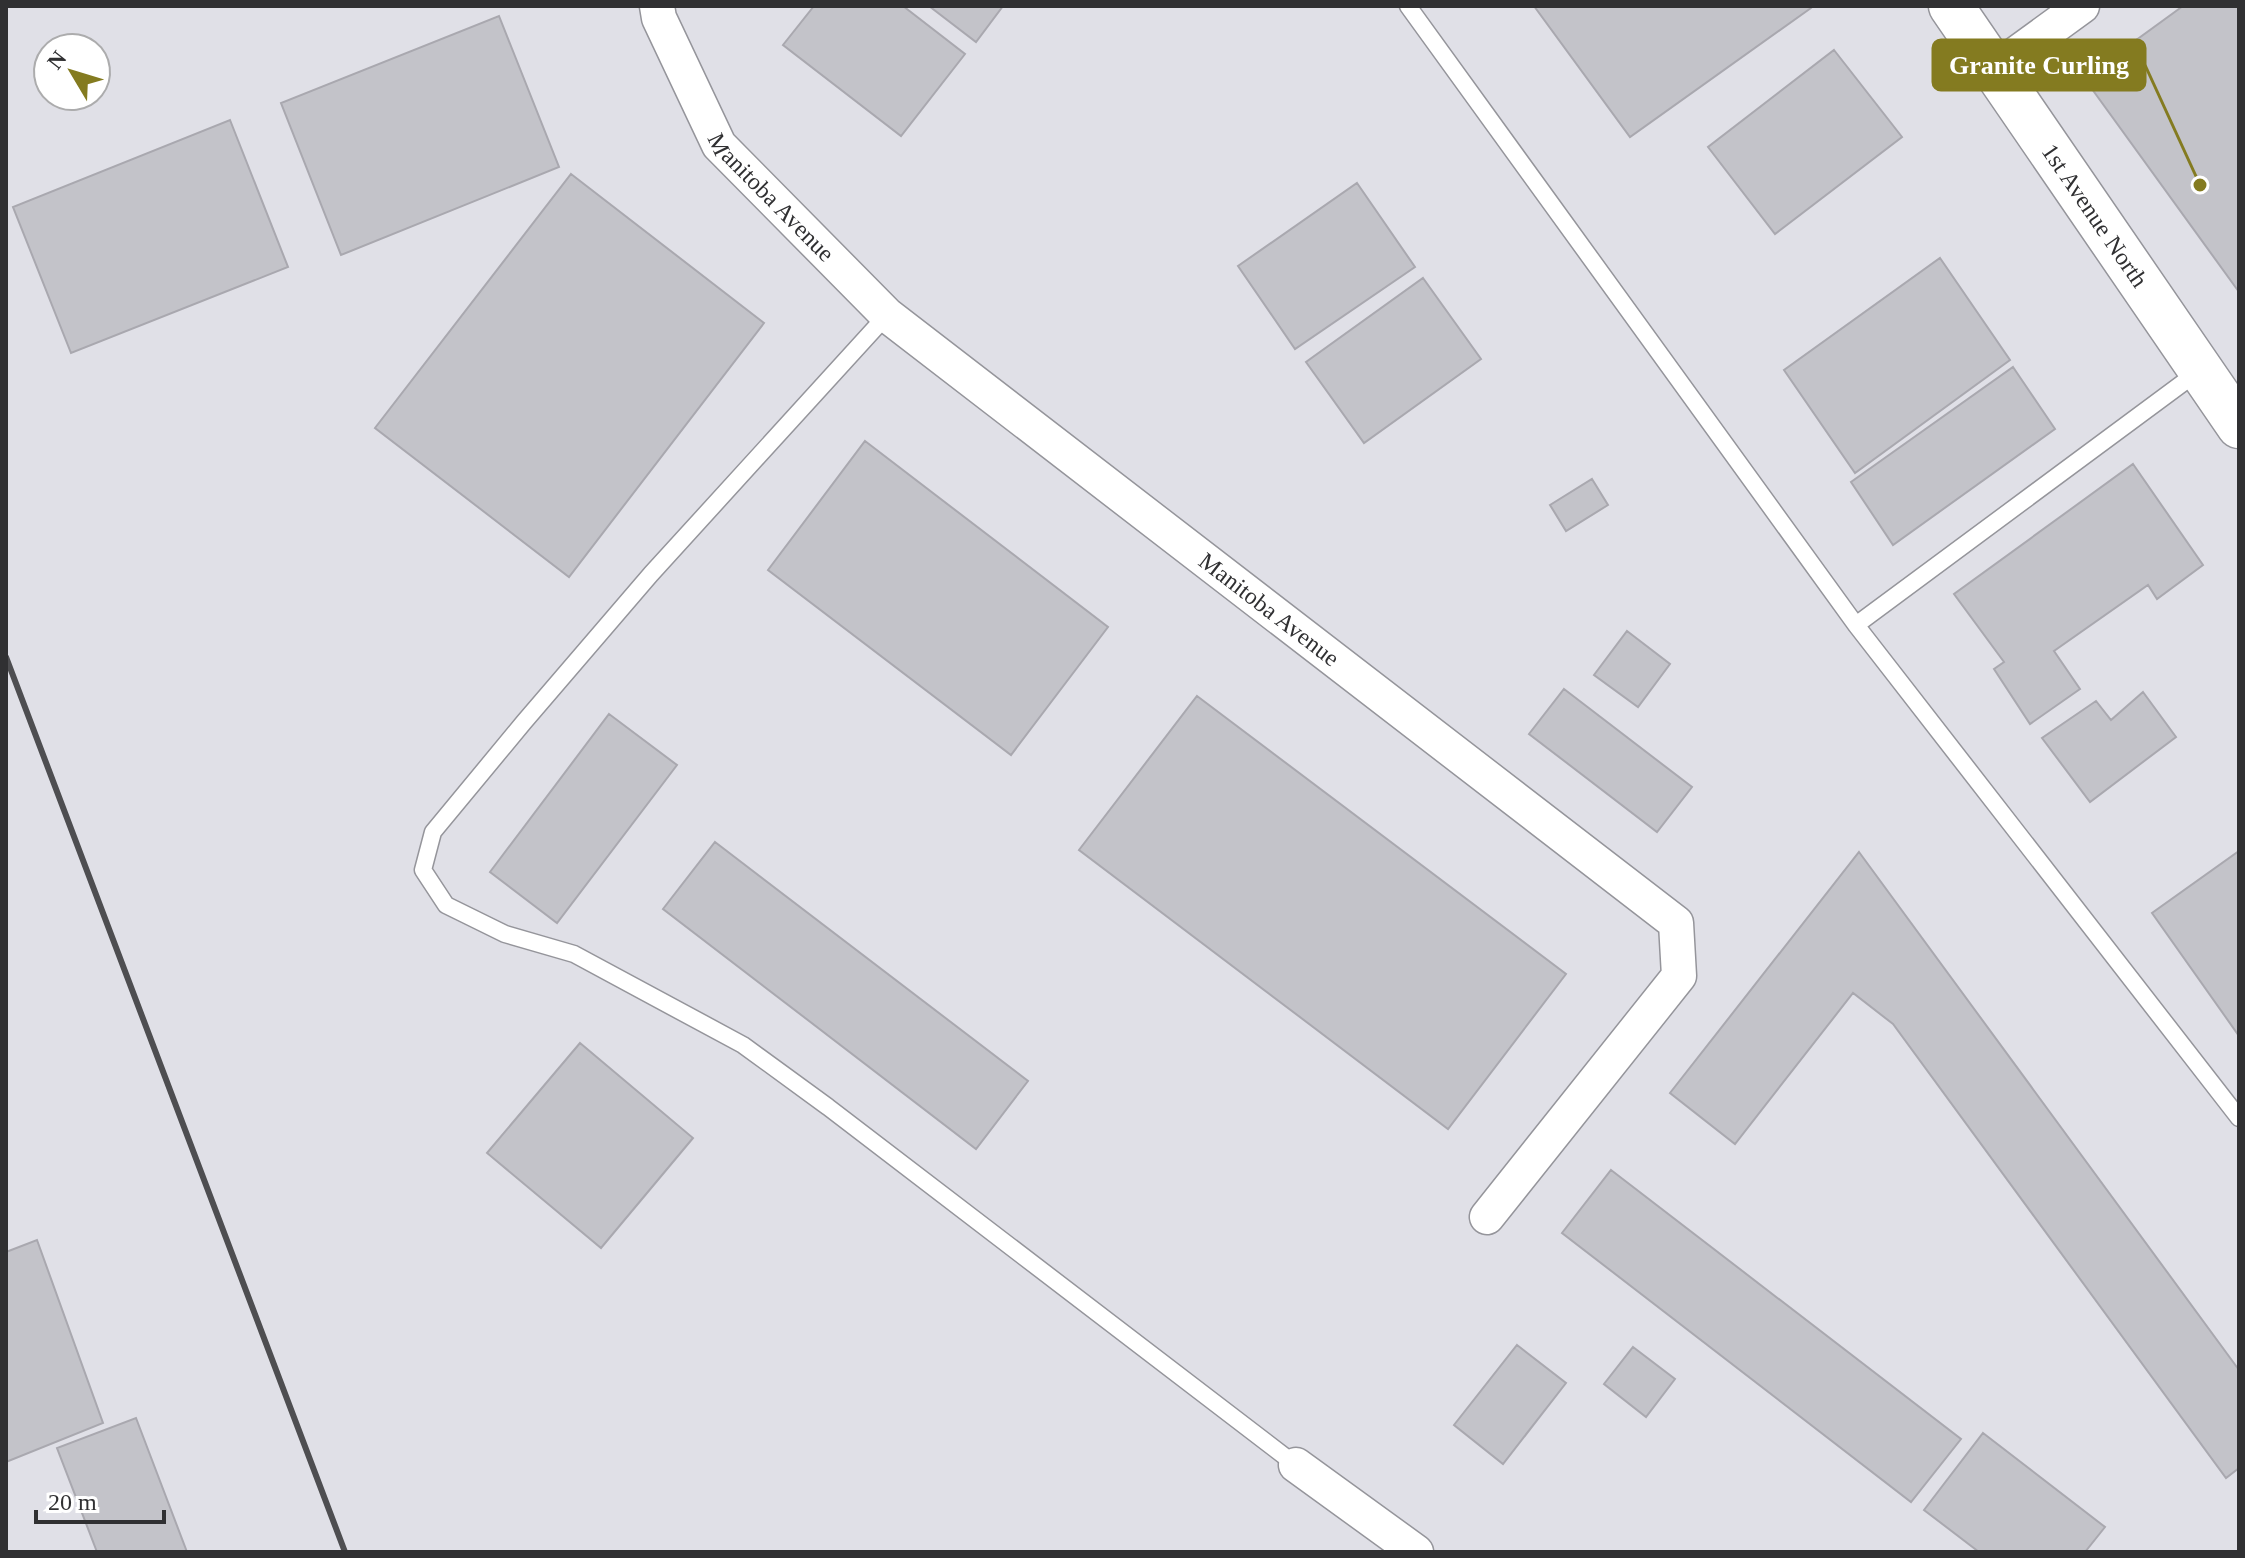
<svg xmlns="http://www.w3.org/2000/svg" width="2245" height="1558" font-family="Georgia,serif">
	<style>
		.building { fill: #c3c3c9; stroke: #a9a8af; stroke-width: 2 }
		.lines { fill: none; stroke-linecap: round; stroke-linejoin: round }
		.lane-casing { stroke: #95959b; stroke-width: 19 }
		.street-casing { stroke: #95959b; stroke-width: 37 }
		.secondary-casing { stroke: #95959b; stroke-width: 47 }
		.lane { stroke: #fff; stroke-width: 16 }
		.street { stroke: #fff; stroke-width: 34 }
		.secondary { stroke: #fff; stroke-width: 44 }
		.rail { stroke: #4e4e51; stroke-width: 6 }
		.labels { text-anchor: middle; dominant-baseline: central; stroke-width: 7; stroke-linejoin: round; paint-order: stroke }
		.street-label { font-size: 24px; fill: #303032; stroke: #fff }
		.leader { fill: none; stroke: #847b20; stroke-width: 3 }
		.callout-dot { fill: #847b20; stroke: #fff; stroke-width: 3 }
		.callout { fill: #847b20; stroke: #847b20; stroke-width: 3 }
		.callout-label { font-size: 26px; text-anchor: middle; font-weight: bold; fill: #fff }
	</style>
	<rect width="100%" height="100%" fill="#e0e0e7"/>
	<path class="building" d="M814,6H903L965,54L901,136L783,45Z
		M929,6H1003L976,42Z
		M1534,6H1810L1811,8L1630,137Z
		M2183,6H2239V292L2084,78Z
		M499,16L559,167L341,255L281,103Z
		M1834,50L1902,137L1775,234L1708,147Z
		M230,120L288,267L71,353L13,207Z
		M571,174L764,323L569,577L375,428Z
		M1357,183L1415,267L1295,349L1238,266Z
		M1940,258L2010,360L1855,473L1784,370Z
		M1423,278L1481,359L1364,443L1306,362Z
		M2013,367L2055,429L1893,545L1851,482Z
		M865,441L1108,627L1011,755L768,570Z
		M2133,464L2203,565L2157,599L2148,585L2054,651L2080,689L2030,724L1994,669L2004,662L1954,594Z
		M1592,479L1608,505L1566,531L1550,505Z
		M1627,631L1670,664L1638,707L1594,675Z
		M1564,689L1692,787L1657,832L1529,734Z
		M2143,692L2176,737L2090,802L2042,738L2096,701L2111,720Z
		M1197,696L1566,974L1448,1129L1079,850Z
		M609,714L677,765L557,923L490,872Z
		M715,842L1028,1081L976,1149L663,909Z
		M2239,851V1036L2152,913Z
		M1859,852L2239,1370V1468L2226,1478L1893,1024L1853,993L1735,1144L1670,1093Z
		M580,1043L693,1138L601,1248L487,1153Z
		M1611,1170L1961,1439L1911,1502L1562,1233Z
		M37,1240L103,1423L6,1462V1252Z
		M1517,1345L1566,1383L1503,1464L1454,1425Z
		M1633,1347L1675,1379L1646,1417L1604,1384Z
		M136,1418L187,1552H97L57,1448Z
		M1983,1433L2105,1527L2085,1552H1979L1924,1510Z"/>
	<g class="lines">
		<g class="lane-casing">
			<path id="lane" d="M1408,6L1856,625L2239,1118
				M887,315L651,574L524,722L433,832L423,870L446,905L505,934L574,954L743,1045L828,1107L1296,1465
				M1856,625L2199,371"/>
		</g>
		<g class="street-casing">
			<g id="street">
				<path id="s1" d="M657,6L659,18L719,145L887,315L1676,923L1679,976L1487,1217"/>
				<path d="M1994,70L2082,6"/>
				<path d="M1296,1465L1416,1552"/>
			</g>
		</g>
		<g class="secondary-casing">
			<g id="secondary">
				<path id="s2" d="M1951,6L2239,426"/>
			</g>
		</g>
		<use href="#lane" class="lane"/>
		<use href="#street" class="street"/>
		<use href="#secondary" class="secondary"/>
		<path class="rail" d="M6,657L345,1552"/>
	</g>
	<g class="labels">
		<g class="street-label">
			<text stroke="none"><textPath href="#s1" startOffset="226">Manitoba Avenue</textPath></text>
			<text stroke="none"><textPath href="#s2" startOffset="254">1st Avenue North</textPath></text>
			<text stroke="none"><textPath href="#s1" startOffset="874">Manitoba Avenue</textPath></text>
		</g>
	</g>
	<path class="leader" d="M2200 185L2145 65"/>
	<circle class="callout-dot" cx="2200" cy="185" r="8"/>
	<rect class="callout" x="1933" y="40" width="212" height="50" rx="8"/>
	<g class="callout-label">
		<text x="2039" y="74">Granite Curling</text>
	</g>
	<rect width="2245" height="1558" fill="none" stroke="#303032" stroke-width="16"/>
	<g transform="translate(72 72) rotate(308)"><circle r="38" fill="#ffffff" stroke="#acacad" stroke-width="2"/>
	<path d="M0-6L14 30L0 20L-14 30Z" fill="#847b20"/>
	<text y="-12" font-size="22" font-weight="bold" text-anchor="middle" fill="#303032">N</text>
	</g>
	<path d="M36 1510v12h128v-12" fill="none" stroke="#303032" stroke-width="4"/>
	<text x="48" y="1510" font-size="24" fill="#303032" stroke="#ffffff" stroke-width="6" paint-order="stroke">20 m</text>
</svg>
